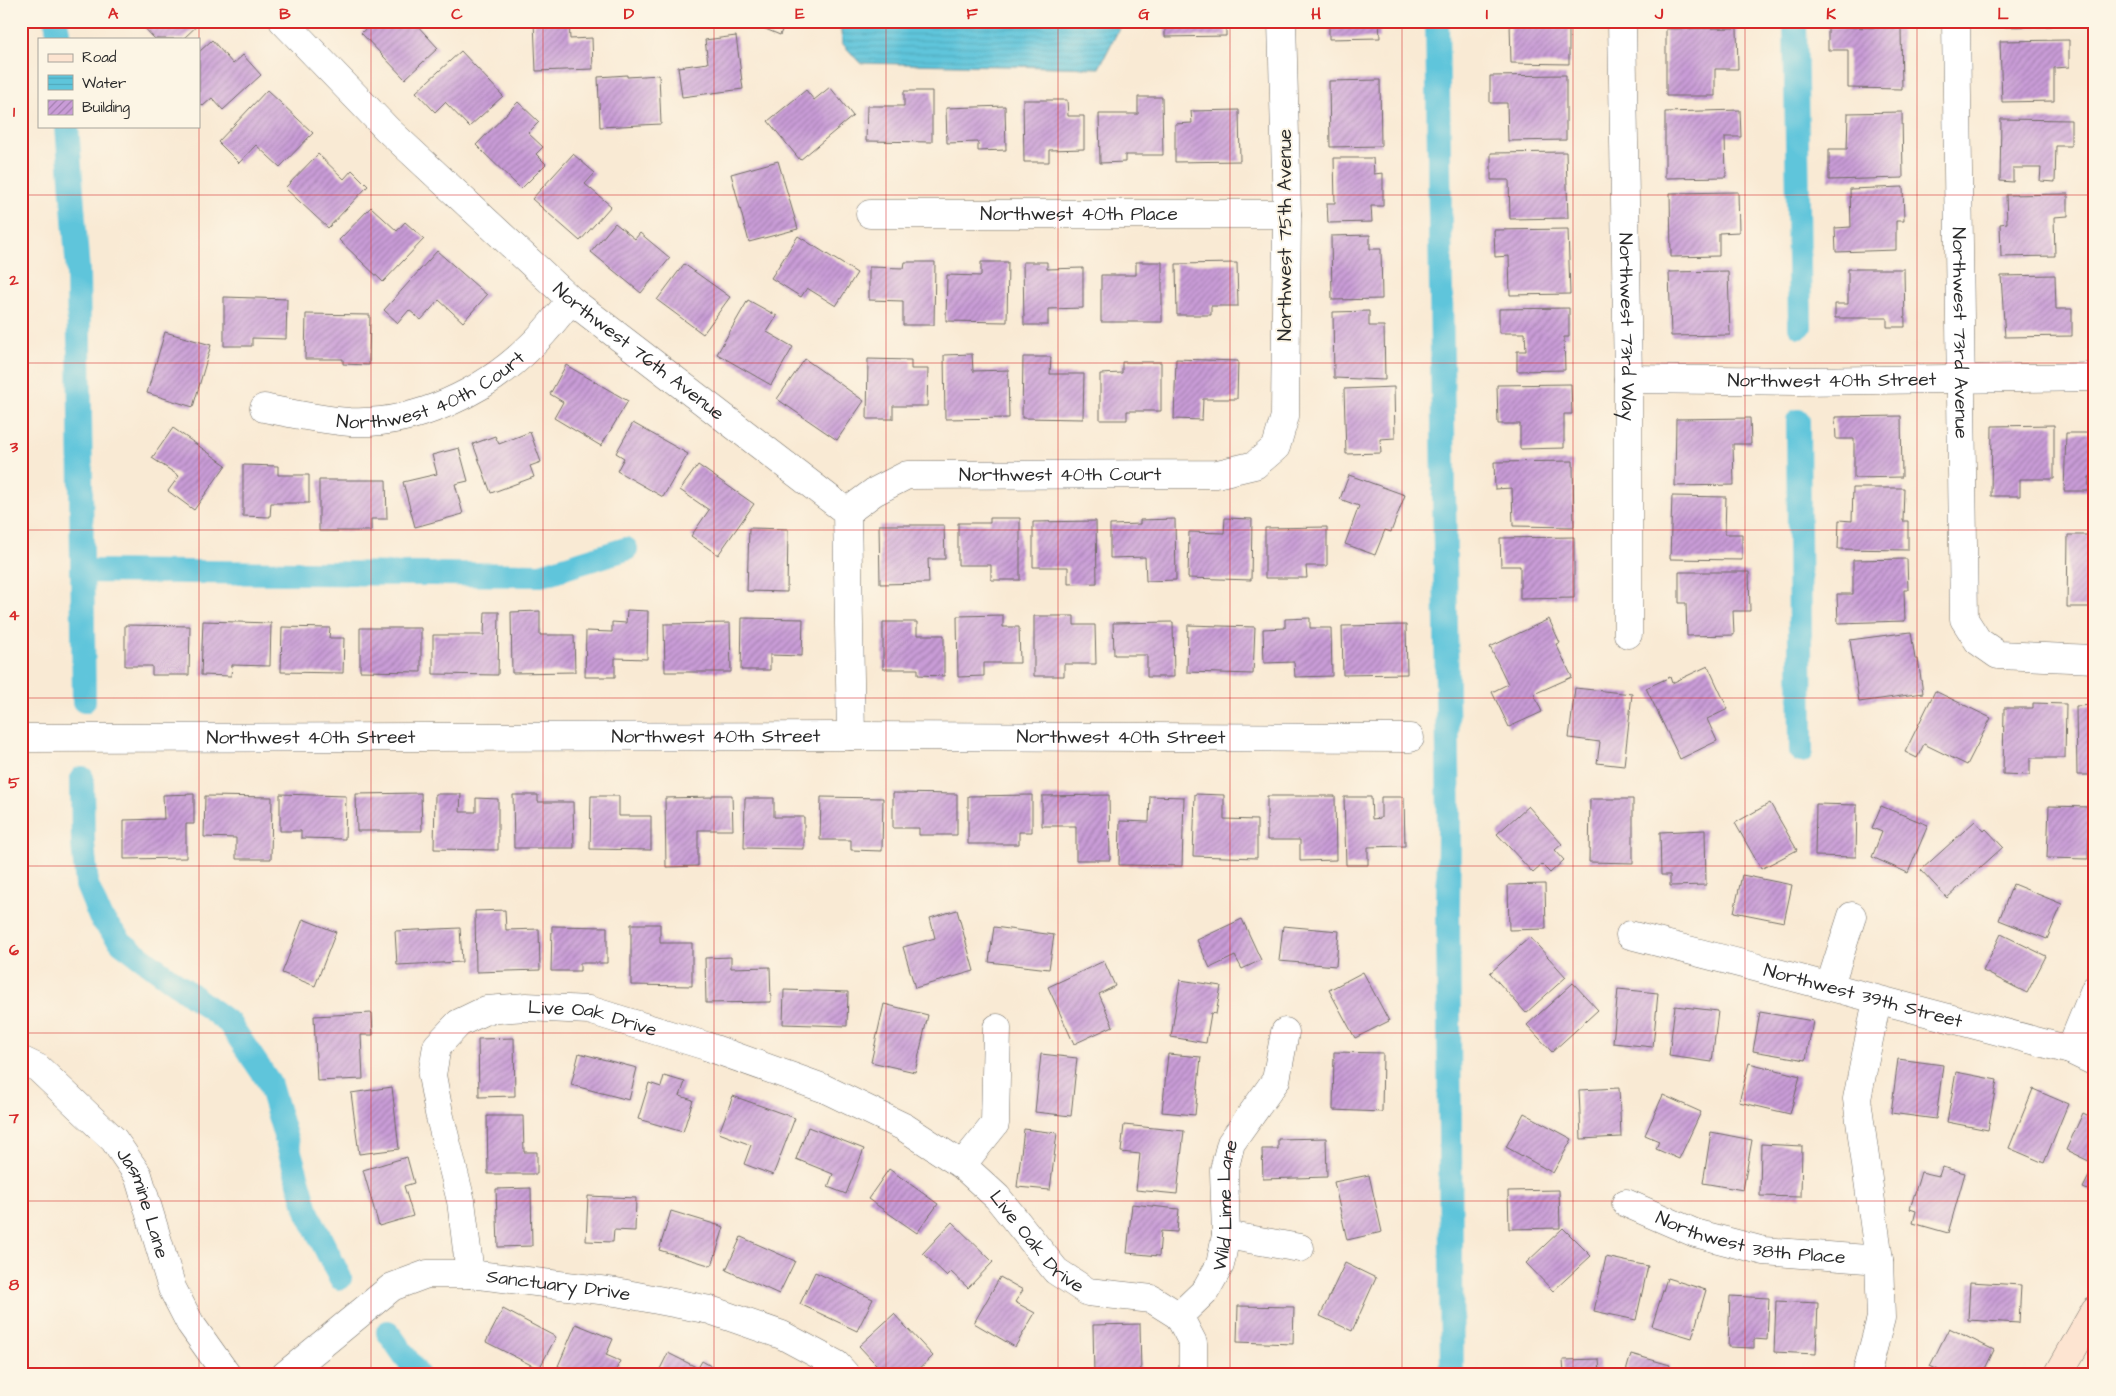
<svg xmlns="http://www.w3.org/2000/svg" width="2116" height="1396" font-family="'Architects Daughter',sans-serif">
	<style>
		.water { fill: url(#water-rules); stroke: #447883 }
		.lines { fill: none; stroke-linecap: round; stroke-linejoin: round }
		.canal { stroke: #5ec5db; stroke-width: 24 }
		.building { fill: url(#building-hatch) }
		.minor-casing { stroke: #736e66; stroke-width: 29 }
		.secondary-casing { stroke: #736e66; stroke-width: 29 }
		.minor { stroke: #fff; stroke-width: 28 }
		.secondary { stroke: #fde4d1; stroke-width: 28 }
		.grid { fill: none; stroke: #d62828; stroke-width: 1; stroke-opacity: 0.55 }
		.labels { text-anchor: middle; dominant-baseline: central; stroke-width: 4; stroke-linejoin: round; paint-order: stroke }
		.street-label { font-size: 19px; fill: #2b2b2b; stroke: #fcf5e5 }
		.neatline { fill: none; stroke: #d62828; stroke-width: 2 }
		.grid-label { font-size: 16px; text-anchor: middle; font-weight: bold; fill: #d62828 }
	</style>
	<defs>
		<pattern id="water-rules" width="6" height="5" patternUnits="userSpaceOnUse" patternTransform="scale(1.25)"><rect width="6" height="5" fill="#5ec5db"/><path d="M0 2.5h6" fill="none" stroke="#52a9bc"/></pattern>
		<pattern id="building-hatch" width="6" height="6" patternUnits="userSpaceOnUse" patternTransform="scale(1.25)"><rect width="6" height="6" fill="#c99cd7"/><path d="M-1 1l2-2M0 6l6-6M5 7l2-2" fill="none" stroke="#a37faf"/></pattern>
	</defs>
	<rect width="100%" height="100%" fill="#fcf5e5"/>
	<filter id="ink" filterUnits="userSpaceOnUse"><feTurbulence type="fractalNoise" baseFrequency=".02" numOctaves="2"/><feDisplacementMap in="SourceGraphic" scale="10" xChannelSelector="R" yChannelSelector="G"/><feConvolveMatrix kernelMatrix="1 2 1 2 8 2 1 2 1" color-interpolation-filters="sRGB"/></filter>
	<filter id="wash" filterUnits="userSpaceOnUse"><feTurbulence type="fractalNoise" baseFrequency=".0096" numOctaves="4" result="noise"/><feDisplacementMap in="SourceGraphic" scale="20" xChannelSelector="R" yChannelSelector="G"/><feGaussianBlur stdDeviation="1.12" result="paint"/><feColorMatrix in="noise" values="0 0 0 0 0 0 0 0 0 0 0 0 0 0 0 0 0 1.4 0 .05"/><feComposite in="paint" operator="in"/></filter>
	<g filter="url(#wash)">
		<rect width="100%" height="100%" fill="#f9ead4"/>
		<path class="water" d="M840,21H1123L1099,68L860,63L842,43Z"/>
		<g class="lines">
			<path class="canal" d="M56,21L59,39
				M1437,21L1449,827L1448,911L1452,1375
				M1795,21L1800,326
				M67,126L78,272L84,701
				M1798,421L1801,751
				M82,571L541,575L626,549
				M82,778L83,844L87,885L100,917L122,943L229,1023L269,1082L308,1213L340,1278
				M388,1332L418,1375"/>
		</g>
		<g id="blocks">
			<path class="building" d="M138,21H202L183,39H155Z
				M374,21H417L415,23L438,48L405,79L361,33Z
				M534,21H569L570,39L592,38L593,69L536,71Z
				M746,21H786L780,35Z
				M1165,21H1226V36L1165,37Z
				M1329,21H1379L1380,38L1329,39Z
				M1491,21H1569V64L1511,63L1510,23L1491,24Z
				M2002,21H2052V26L2002,27Z
				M1828,27L1901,28L1902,89L1848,88V50H1828Z
				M1737,28L1738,69H1715V96H1666V29Z
				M736,36L743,89L682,97L678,67L708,63L705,40Z
				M212,40L233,64L243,55L261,75L223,110L212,98L203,106L199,102V52Z
				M2069,40V67L2054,68V101L2002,102L2000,41Z
				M461,51L503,96L469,127L445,102L435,112L416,92Z
				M627,75V77L659,75L661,124L600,127L598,77Z
				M1566,75V140L1508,141L1507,103H1490V76Z
				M1380,80L1381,146L1330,147L1329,81Z
				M830,87L853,116L800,160L768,121L806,90L814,100Z
				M267,90L313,133L280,167L256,145L239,163L218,142Z
				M904,91H932V142L866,141L867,106H904Z
				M1138,97H1162L1163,155H1125V162L1100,163L1099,114H1138Z
				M1023,100H1067L1068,116H1084V149L1049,150V162H1024Z
				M518,102L539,122L528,133L543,147L536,154L546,164L521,189L476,145Z
				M1005,106L1006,150L978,151V142L947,143L946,108Z
				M1239,110L1240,161L1175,162V124L1192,123L1191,111Z
				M1740,110L1741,137H1725L1726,177L1665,178V112Z
				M1902,112L1903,178L1829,180V149H1847L1848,113Z
				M2001,119L2071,120V146H2056L2055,182L2040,181L2041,168H2013V182L2000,181Z
				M1566,152L1568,218L1510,219L1509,180H1491V153Z
				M318,154L344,179L352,170L368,186L328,228L285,188Z
				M573,154L595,173L585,184L611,206L580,241L532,199Z
				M1334,158H1373L1374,174L1383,173V206H1371L1372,222L1328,223L1327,203H1335Z
				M778,161L798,229L749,242L731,174Z
				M1903,187L1904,221H1896V250L1836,252L1835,228L1851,227L1850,189Z
				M1738,192L1739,232L1719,233V256L1671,257L1670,193Z
				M2068,194V216L2054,217L2055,256L2001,257L2000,224L2007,223L2006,195Z
				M371,207L397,231L405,222L424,239L383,282L339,240Z
				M615,223L635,239L640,233L670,258L641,293L591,252Z
				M1568,229L1570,294L1510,295L1509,256L1495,257L1494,230Z
				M1370,235V249H1381L1382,299L1332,300L1331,236Z
				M798,236L857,273L836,306L807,288L801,297L771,278Z
				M437,251L487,295L463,322L439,300L421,320L409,310L398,323L384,310Z
				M905,262H935L934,325H903V301L869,300V267L904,268Z
				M981,262H1008L1007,322L946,321L947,275L981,276Z
				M1023,262H1047V269L1083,268V308L1048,309V325H1024Z
				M1136,262H1162V322H1101V275H1136Z
				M1237,263L1238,306H1211V315H1177L1176,264Z
				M684,264L730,297L703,334L657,300Z
				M1848,269H1904L1905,327H1887V318H1835V304H1848Z
				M1728,271L1730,335L1671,336L1669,272Z
				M2055,275L2056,309H2072V336L2005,337L2001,276Z
				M224,297L287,299L286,339L252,338V346H224Z
				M748,300L777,316L767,332L793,347L771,385L717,354Z
				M1569,308V337H1564L1565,370L1517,371V351H1526L1525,333H1499V309Z
				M1369,311V326H1384L1385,380L1334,378L1333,312Z
				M306,314L370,315L369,365L343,364V359H305Z
				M165,332L211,345L193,407L147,393Z
				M972,354L973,371L1008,370L1009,418L945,419L944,355Z
				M1023,357H1051L1050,374H1084L1083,419L1022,418Z
				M805,359L864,401L837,440L777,399Z
				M868,359L911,360V369H928L927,406H893V419H867Z
				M1176,359L1238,361L1237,399H1203L1202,420L1174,419Z
				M1122,362H1161V411H1127V420H1100V374L1122,373Z
				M566,365L628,401L601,446L554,418L563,402L550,394Z
				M1571,384L1572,414H1564V448L1520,449V424H1498L1497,385Z
				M1394,387L1395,438L1380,439L1381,453L1346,454L1344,389Z
				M1901,416L1902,477L1854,478V439H1836L1835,417Z
				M1750,418L1751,444H1733L1734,485L1675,486L1676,419Z
				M633,423L688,454L663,497L617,471L624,458L616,453Z
				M2092,423H2095V477H2089V491H2064L2066,433H2092Z
				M2054,425V479H2020V496H1991L1992,426Z
				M173,428L226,465L194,510L168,491L179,476L152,458Z
				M530,432L541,462L530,466L534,477L491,493L473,444L495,436L499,444Z
				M459,448L468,481L455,484L463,514L415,527L403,482L437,474L432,455Z
				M1573,461L1574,527L1513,526L1512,488L1495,489L1494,462Z
				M243,465L278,466V475H309V503H271L270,517L243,516Z
				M698,465L754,504L718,555L691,536L709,510L680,490Z
				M1349,475L1405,495L1391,532L1385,530L1375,555L1345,544L1359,506L1340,499Z
				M319,480H386L387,519H371V531H319Z
				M1853,488H1904L1903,521H1908V550L1838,549L1839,520L1852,521Z
				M1672,496L1726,497L1725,534H1742V560L1670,559Z
				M990,518H1020V580H991V565H958V523H990Z
				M1225,518L1252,519L1251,580L1188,578L1189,532L1224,533Z
				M1175,519L1176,580L1146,581L1145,557L1110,558V525L1140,524V520Z
				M1096,521L1097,583L1068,584V567H1033V522Z
				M879,525H944L945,559H928L929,583L880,584Z
				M1327,527V566H1306L1307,578H1265V528Z
				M749,528L788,529L787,592L747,591Z
				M2068,535H2090V554H2095V607H2067Z
				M1574,537V598L1520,599V566H1501L1500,538Z
				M1907,559L1908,590H1904L1905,621L1838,623L1837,594H1853V560Z
				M1679,572H1749L1750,611H1733L1734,635L1687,636L1686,603H1679Z
				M627,610L648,611L647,659L615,658V677H585L586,631L612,632V622L626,623Z
				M540,611V635H574L575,672L512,673L511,612Z
				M485,612H499L498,675L433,674V635H484Z
				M1003,615V627H1019L1020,663H984V676L958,677L957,616Z
				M1034,616H1074V625H1095L1096,664H1064V676H1034Z
				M742,618L803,619L802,656L770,655V670H741Z
				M1310,618V628H1331L1332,676L1295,677L1294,662L1264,663L1263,629L1285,628V619Z
				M1549,619L1560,643L1556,644L1572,677L1534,694L1542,712L1509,727L1492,692L1508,684L1490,647Z
				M203,621L271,623L270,666L232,665L231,676L201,675Z
				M883,622H917V635H944V676L918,675V669H883Z
				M1173,622L1174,677H1147V655H1114L1113,623Z
				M730,623L731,672H665L664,624Z
				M125,625L190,626L189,675H152V666H125Z
				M1188,625L1255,627L1253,674L1187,672Z
				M1406,625L1407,674L1343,675L1342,626Z
				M282,627L330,628L329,638H344L343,673L281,672Z
				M360,628H421V672L360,671Z
				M1911,632L1915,659H1918L1923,693L1859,702L1850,640Z
				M1708,666L1728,709L1707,719L1717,741L1680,759L1646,688L1670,677L1672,683Z
				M1575,688L1632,694L1624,766L1597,763L1600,742L1569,738Z
				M1935,691L1991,718L1967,765L1924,744L1917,758L1905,752Z
				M2033,703L2066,704L2065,758H2030V775L2003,774L2004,708H2033Z
				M2095,705V775H2077L2076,706Z
				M421,793L422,831H357L356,794Z
				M893,793L957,794V835H919V828H893Z
				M194,794V824H186V858L124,859V820L164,819L163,795Z
				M280,794L346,796L345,839L301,838V831H280Z
				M435,794H461L460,812H476V798L498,799V850L434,849Z
				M1195,794L1224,795V819L1257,820V858L1193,856Z
				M513,795H538V802H573L574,848H514Z
				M712,795H732L733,830H698V866L666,867L665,798L712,797Z
				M1032,795V832H1019V844H968V796Z
				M1109,795L1110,860H1076V826H1042V796Z
				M205,796L272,797L271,859H236V838L204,837Z
				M591,796H619V816H651V850L590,849Z
				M1150,796L1184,797L1182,866L1119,865L1120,821L1149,822Z
				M1267,796H1335L1336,860L1300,861V840H1267Z
				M821,797L883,798L882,851L851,850V840H820Z
				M1344,797H1371L1372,819L1381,818V797H1404L1405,846L1368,847V865H1346Z
				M745,798H774V817H804V849L744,848Z
				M1590,799H1633V863L1589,862Z
				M1770,803L1797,850L1761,869L1735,823Z
				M1816,804L1857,805L1856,857L1815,856Z
				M1528,806L1562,844L1555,850L1564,860L1550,873L1542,865L1533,873L1497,834Z
				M1881,806L1928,825L1908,873L1872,857L1882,832L1872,828Z
				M2049,806L2090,807L2088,859L2047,858Z
				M1975,821L1984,831L1986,829L2003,847L1947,898L1921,870Z
				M1705,830L1706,885L1670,886V875H1661L1660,832Z
				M1742,875L1792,885L1784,922L1734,912Z
				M1545,884L1546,929L1509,930L1508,885Z
				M2013,884L2062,904L2047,939L1999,920Z
				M505,910L506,930L539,929L540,970L476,972L475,911Z
				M957,910L974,971L915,988L903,947L935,938L930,918Z
				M303,919L336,932L315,986L282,973Z
				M1242,919L1261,960L1242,969L1235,956L1210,968L1197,940Z
				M631,924H660V943H692V986L631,985Z
				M21,926L25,927V963H21Z
				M552,926L607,927V963H580V971H551Z
				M1283,926L1339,931L1336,966L1279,961Z
				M994,927L1054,935L1049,969L989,962Z
				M460,928L462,962L397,965L395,931Z
				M2001,934L2046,956L2027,993L1983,971Z
				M1530,937L1566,977L1526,1013L1490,973Z
				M731,957V968L770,967L771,1002L706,1003L705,958Z
				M1104,961L1115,986L1099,994L1113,1026L1074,1044L1048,987Z
				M1363,972L1389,1021L1355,1038L1329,990Z
				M1180,980L1221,986L1216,1014L1211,1013L1206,1043L1171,1037Z
				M1573,983L1598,1010L1552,1052L1527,1025Z
				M1618,989L1658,993L1653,1047L1613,1043Z
				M784,990L848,992L847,1026L783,1024Z
				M884,1004L928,1015L915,1072L871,1062Z
				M1675,1006L1718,1011L1712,1062L1669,1056Z
				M1760,1012L1813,1021L1806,1060L1753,1051Z
				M372,1013L373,1035H361L363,1079L317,1081L314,1016Z
				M514,1038L515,1096L479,1097L478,1039Z
				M1334,1052L1383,1053L1382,1112L1333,1110Z
				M579,1053L637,1068L629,1100L571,1085Z
				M1041,1054L1077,1058L1071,1116L1035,1112Z
				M1168,1054L1201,1057L1195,1115L1162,1112Z
				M1898,1059L1943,1065L1936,1119L1891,1113Z
				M1749,1063L1800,1076L1790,1114L1739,1102Z
				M1956,1072L1997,1080L1988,1130L1947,1122Z
				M664,1076L685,1082L680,1096L693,1100L683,1132L638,1119L649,1083L661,1087Z
				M392,1087L399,1149L359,1154L351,1093Z
				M1619,1088L1621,1137L1581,1139L1579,1090Z
				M2033,1089L2068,1104L2044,1163L2009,1148Z
				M1663,1095L1701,1112L1679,1159L1656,1149L1659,1141L1645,1135Z
				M733,1096L795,1118L773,1175L744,1164L751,1145L719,1133Z
				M1524,1113L1572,1139L1553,1173L1506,1147Z
				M2083,1113L2095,1119V1193L2083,1188L2095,1164L2066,1150Z
				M487,1116H523L524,1152H537V1174H488Z
				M1124,1125L1184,1131L1177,1194L1136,1190L1140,1154L1121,1152Z
				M808,1127L864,1149L846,1194L828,1187L833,1174L796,1159Z
				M1024,1129L1057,1133L1050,1190L1017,1187Z
				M1711,1132L1752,1140L1743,1190L1703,1183Z
				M1326,1138L1327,1177L1263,1179L1262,1149H1278V1139Z
				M1761,1144L1802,1146L1801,1197L1760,1196Z
				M407,1157L414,1183L404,1186L413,1216L379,1226L363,1170Z
				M1942,1167L1965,1173L1948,1233L1913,1223L1916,1211L1910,1209L1921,1172L1939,1176Z
				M889,1169L938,1204L917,1233L868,1199Z
				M1369,1175L1382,1232L1347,1240L1334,1182Z
				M531,1188L532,1246L498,1247L496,1189Z
				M1559,1190L1560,1228L1509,1229L1508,1191Z
				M588,1196L636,1198L635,1231L614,1230L613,1242L586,1241Z
				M1132,1204L1179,1209L1177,1232L1161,1231L1159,1256L1127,1253Z
				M671,1211L724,1227L712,1266L659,1250Z
				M952,1222L993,1262L968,1288L951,1272L947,1276L923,1253Z
				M1563,1228L1591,1256L1553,1291L1526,1263Z
				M741,1237L795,1261L779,1294L726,1270Z
				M1606,1257L1648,1266L1636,1320L1594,1311Z
				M1345,1263L1376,1278L1352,1331L1320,1316Z
				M815,1272L873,1299L857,1331L800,1304Z
				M1000,1277L1023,1290L1015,1302L1035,1313L1015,1347L974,1323Z
				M1667,1278L1706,1290L1692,1338L1652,1326Z
				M1970,1282L2021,1285L2019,1323L1968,1320Z
				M1730,1296L1769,1298L1767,1340L1754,1339V1348L1728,1347Z
				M1776,1301L1818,1303L1816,1354L1774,1352Z
				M1238,1306L1294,1307L1293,1344L1237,1342Z
				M503,1309L556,1337L539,1369L486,1342Z
				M894,1314L933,1356L913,1375H886L859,1346Z
				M576,1324L613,1339L606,1355L620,1361L614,1375H580L558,1366Z
				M1140,1324L1141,1375H1094L1093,1325Z
				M1949,1328L1994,1350L1982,1375H1948L1930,1366Z
				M668,1353L698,1368L702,1361L718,1370L716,1375H657Z
				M1631,1354L1670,1365L1667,1375H1625Z
				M1599,1359L1600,1375H1564L1563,1360Z"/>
		</g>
	</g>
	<g filter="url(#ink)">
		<use href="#blocks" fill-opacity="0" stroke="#736e66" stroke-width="1"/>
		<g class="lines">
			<g class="minor-casing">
				<g id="minor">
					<path id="s1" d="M283,21L387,129L571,300L847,512"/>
					<path id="s2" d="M1622,21L1628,379V634"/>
					<path id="s3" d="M1956,21L1964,619L1978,641L1998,655L2095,659"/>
					<path id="s4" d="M870,214H1287"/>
					<path id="s5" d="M1628,379L1800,381L2095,377"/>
					<path id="s6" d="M264,408C293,414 321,420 350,422C416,425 485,392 531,346C546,332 558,315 571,300"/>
					<path id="s7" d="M847,512L874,492L907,475L1217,474L1255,465L1276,447L1285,416L1287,214L1282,21"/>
					<path d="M847,512L851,736"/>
					<path id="s8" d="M21,738L851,736L1410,738"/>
					<path id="s9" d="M1630,935C1777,972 1923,1012 2070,1050L2095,1062"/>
					<path d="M1830,985L1852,916"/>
					<path d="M2070,1050L2095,989"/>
					<path id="s10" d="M21,1060L38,1068L114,1140L138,1175L172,1288L190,1323L227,1375"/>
					<path d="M962,1165L995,1124L997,1028"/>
					<path id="s11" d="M1626,1203L1695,1233L1764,1251L1879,1260"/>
					<path d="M1226,1235L1300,1248"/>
					<path id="s12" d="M470,1274L461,1201L439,1113L432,1075L437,1046L459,1023L486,1010L526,1007L589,1010L706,1046L823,1088L904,1127L962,1165L997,1197L1056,1271L1088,1292L1152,1299L1179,1316"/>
					<path id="s13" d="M285,1375L392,1287L427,1274H470L616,1292L710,1310L782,1335L836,1364L846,1375"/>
					<path id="s14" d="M1193,1375V1343L1179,1316L1206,1290L1220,1265L1226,1235L1224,1170L1231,1143L1276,1080L1285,1032"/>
					<path d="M1866,1375L1881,1318L1879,1260L1857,1099L1877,1000"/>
				</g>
			</g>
			<g class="secondary-casing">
				<path id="secondary" d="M2058,1375L2095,1310"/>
			</g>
			<use href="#minor" class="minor"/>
			<use href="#secondary" class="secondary"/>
		</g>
	</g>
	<path class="grid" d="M199,21V1375M371,21V1375M543,21V1375M714,21V1375M886,21V1375M1058,21V1375M1230,21V1375M1402,21V1375M1573,21V1375M1745,21V1375M1917,21V1375M21,195H2095M21,363H2095M21,530H2095M21,698H2095M21,866H2095M21,1033H2095M21,1201H2095"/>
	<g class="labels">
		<g class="street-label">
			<text stroke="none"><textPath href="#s4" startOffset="209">Northwest 40th Place</textPath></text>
			<text transform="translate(1285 235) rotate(-90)">Northwest 75th Avenue</text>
			<text stroke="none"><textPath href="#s2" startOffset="306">Northwest 73rd Way</textPath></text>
			<text stroke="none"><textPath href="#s3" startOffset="312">Northwest 73rd Avenue</textPath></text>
			<text stroke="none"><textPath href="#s1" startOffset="486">Northwest 76th Avenue</textPath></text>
			<text stroke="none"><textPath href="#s5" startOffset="204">Northwest 40th Street</textPath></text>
			<text stroke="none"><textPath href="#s6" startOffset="175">Northwest 40th Court</textPath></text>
			<text stroke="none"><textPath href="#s7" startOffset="224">Northwest 40th Court</textPath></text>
			<text stroke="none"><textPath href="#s8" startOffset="695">Northwest 40th Street</textPath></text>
			<text stroke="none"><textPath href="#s8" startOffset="290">Northwest 40th Street</textPath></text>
			<text stroke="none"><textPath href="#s8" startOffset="1100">Northwest 40th Street</textPath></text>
			<text stroke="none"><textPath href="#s9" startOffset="241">Northwest 39th Street</textPath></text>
			<text stroke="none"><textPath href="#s12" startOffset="402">Live Oak Drive</textPath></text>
			<text stroke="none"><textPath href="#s10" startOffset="194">Jasmine Lane</textPath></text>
			<text stroke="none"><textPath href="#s14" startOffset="189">Wild Lime Lane</textPath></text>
			<text stroke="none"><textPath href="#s11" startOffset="131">Northwest 38th Place</textPath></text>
			<text stroke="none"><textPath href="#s12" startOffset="911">Live Oak Drive</textPath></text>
			<text stroke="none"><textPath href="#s13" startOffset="308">Sanctuary Drive</textPath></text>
		</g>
	</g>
	<rect width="2116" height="1396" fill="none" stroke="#fcf5e5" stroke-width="55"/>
	<rect x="38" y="38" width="162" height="90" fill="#fcf5e5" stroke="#a8a49b"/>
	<rect x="48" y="54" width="25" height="8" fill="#fde4d1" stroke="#a8a49b"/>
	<text x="82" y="62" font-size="15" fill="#2b2b2b">Road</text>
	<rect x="48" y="75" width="25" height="15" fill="url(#water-rules)" stroke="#a8a49b"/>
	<text x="82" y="88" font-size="15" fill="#2b2b2b">Water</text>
	<rect x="48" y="100" width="25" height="15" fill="url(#building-hatch)" stroke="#a8a49b"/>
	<text x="82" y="112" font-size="15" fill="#2b2b2b">Building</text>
	<rect x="28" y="28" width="2060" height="1340" class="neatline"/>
	<g class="grid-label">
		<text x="113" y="19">A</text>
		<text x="285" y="19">B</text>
		<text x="457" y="19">C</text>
		<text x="629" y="19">D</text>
		<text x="800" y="19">E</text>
		<text x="972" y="19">F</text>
		<text x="1144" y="19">G</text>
		<text x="1316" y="19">H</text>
		<text x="1487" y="19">I</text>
		<text x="1659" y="19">J</text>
		<text x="1831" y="19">K</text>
		<text x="2003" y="19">L</text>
		<text x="14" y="117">1</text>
		<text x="14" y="285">2</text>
		<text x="14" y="452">3</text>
		<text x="14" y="620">4</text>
		<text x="14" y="788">5</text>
		<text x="14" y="955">6</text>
		<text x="14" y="1123">7</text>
		<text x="14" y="1290">8</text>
	</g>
</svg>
